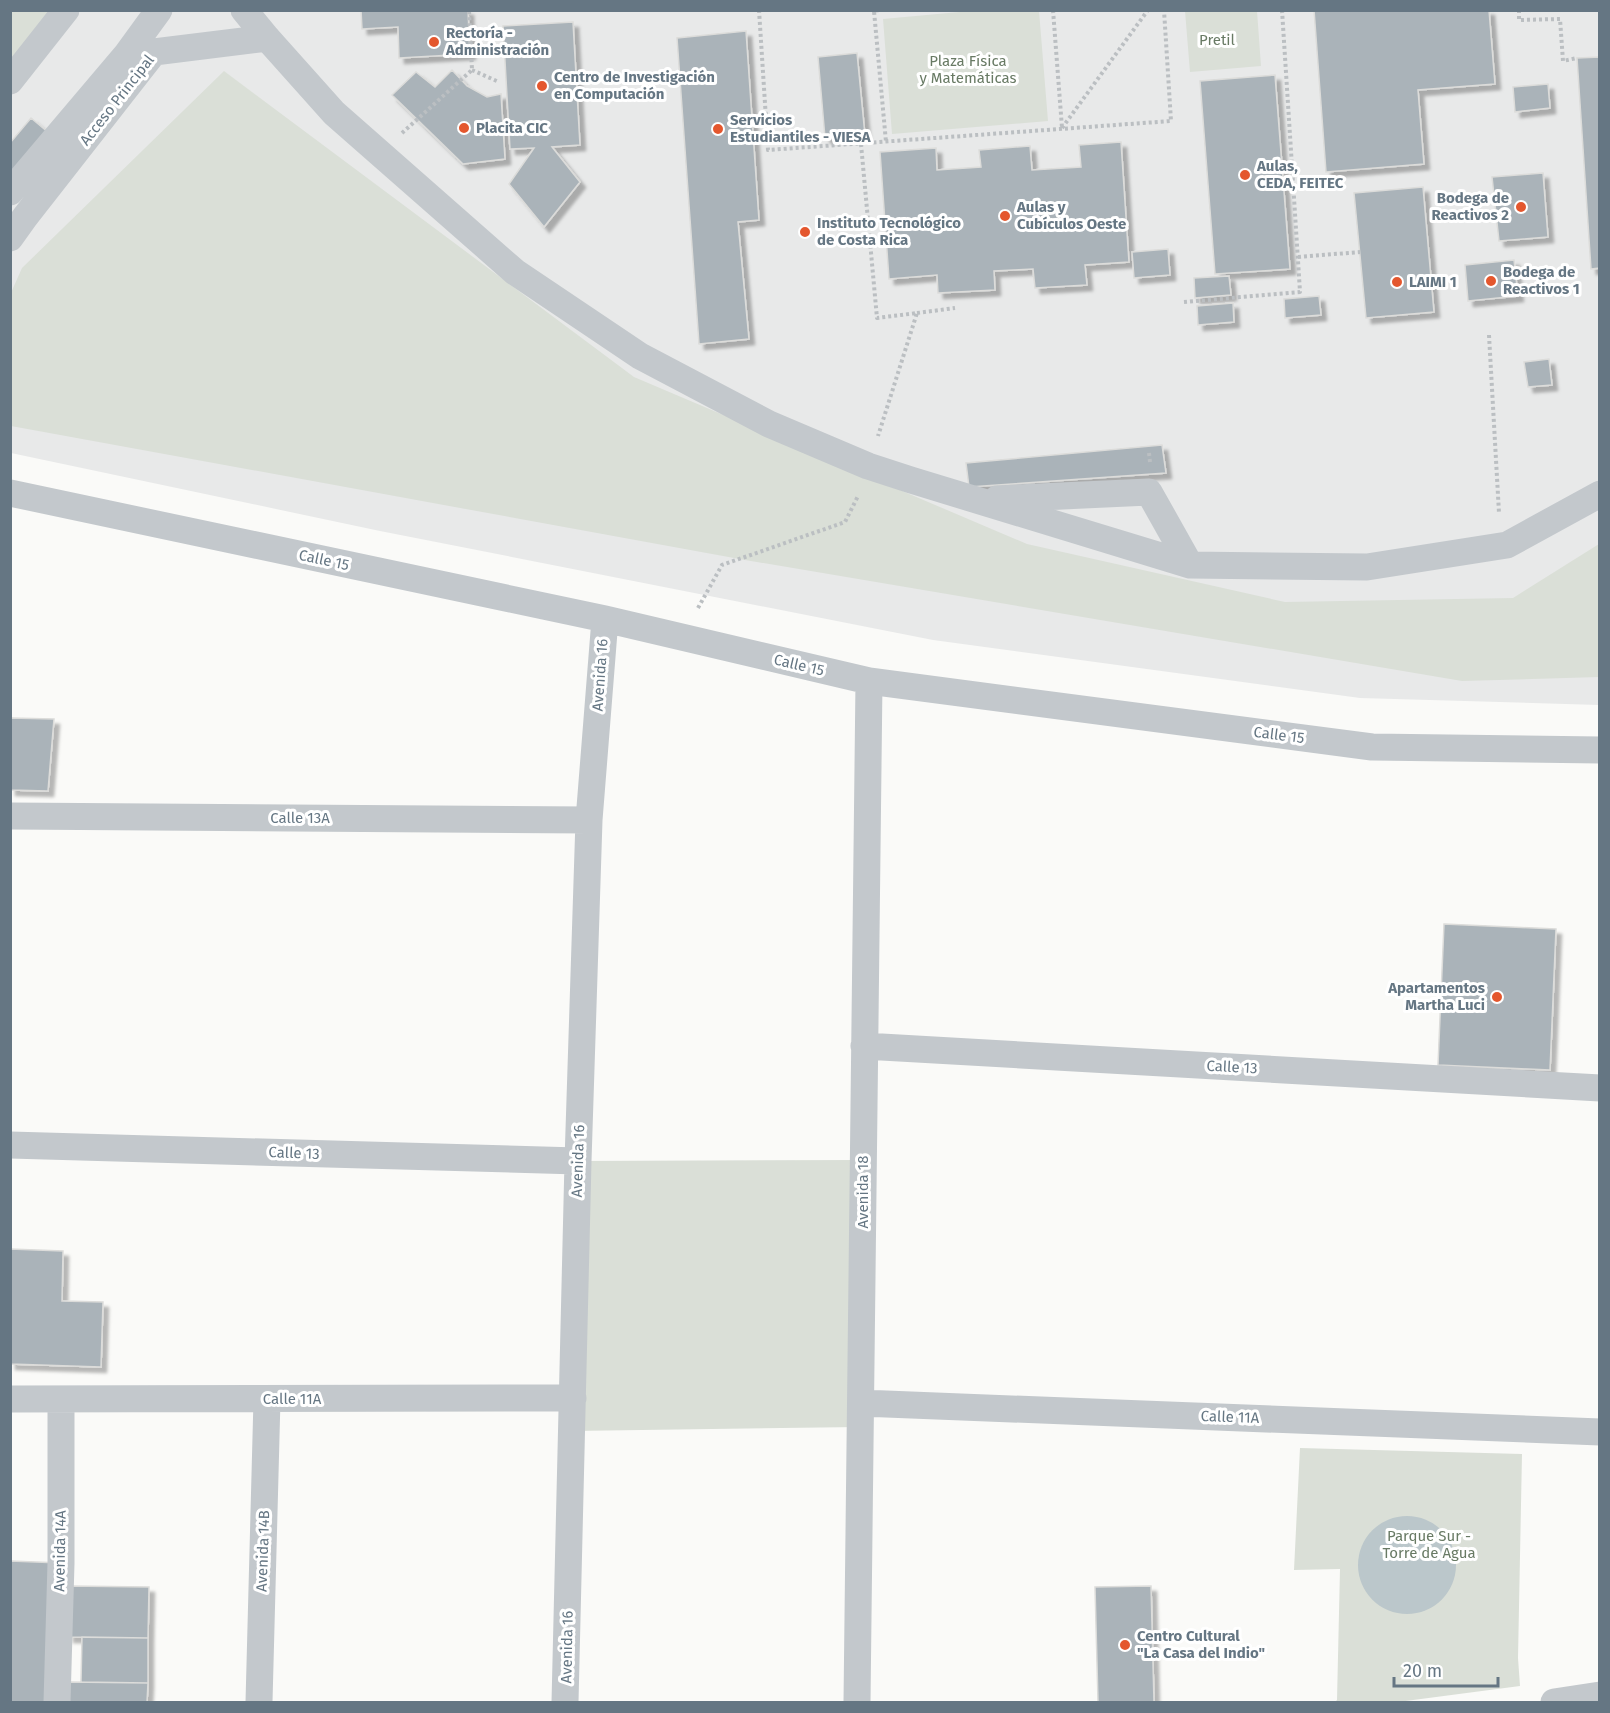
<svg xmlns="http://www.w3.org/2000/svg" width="1610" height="1713" font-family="'Fira Sans',sans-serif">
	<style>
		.built { fill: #e8e9e9 }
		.green { fill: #dadfd7 }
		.water { fill: #bbc7cb }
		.building { fill: #aab3b9; stroke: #dcdcda; stroke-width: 1.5; filter: url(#shadow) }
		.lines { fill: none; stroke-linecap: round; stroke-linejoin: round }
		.path { stroke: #bbbfc2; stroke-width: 4; stroke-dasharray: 3 3; stroke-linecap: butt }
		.street { stroke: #c3c8cc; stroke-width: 27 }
		.poi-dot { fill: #e4572e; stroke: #fff; stroke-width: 2 }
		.labels { text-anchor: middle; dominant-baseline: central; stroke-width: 6; stroke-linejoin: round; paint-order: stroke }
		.poi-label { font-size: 15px; font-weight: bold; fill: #657683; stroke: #fff; text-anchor: start }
		.park-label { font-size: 15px; fill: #687a64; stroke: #fff }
		.street-label { font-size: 15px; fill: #657683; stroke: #fff }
	</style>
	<defs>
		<filter id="shadow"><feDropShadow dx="5.5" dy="5.5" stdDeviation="1.5" flood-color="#0004"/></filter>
	</defs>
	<rect width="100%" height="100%" fill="#fafaf8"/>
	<path class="built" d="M11,11H1599V705L1360,698L933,640L380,531L11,453Z"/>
	<path class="green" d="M981,10L1039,11L1048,121L892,134L883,19Z
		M11,11H55L11,84Z
		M1185,11H1257L1261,66L1190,72Z
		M224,71L634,377L1027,544L1285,602L1513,598L1599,544V677L1462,681L745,560L11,426L10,295L22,268Z
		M863,1160L860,1427L572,1431L578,1161Z
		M1300,1448L1522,1454L1518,1658L1520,1686L1398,1702H1335L1337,1700L1340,1569L1294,1570Z"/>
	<path class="water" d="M1358 1565a49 49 0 1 1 98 0a49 49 0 1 1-98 0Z"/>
	<path class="building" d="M361,10H468L470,54L399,58L398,27L362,29Z
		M1314,10H1489L1495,84L1418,90L1424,164L1326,172Z
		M573,22L580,145L552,147L580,182L544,227L509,184L534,148L510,149L503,26Z
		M746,31L759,220L738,222L749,339L699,344L677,38Z
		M857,53L865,135L825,138L818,57Z
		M1600,57V268L1591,269L1577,58Z
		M452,70L467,86L487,97L501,94L505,159L463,164L392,95L416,72L435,87Z
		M1275,75L1290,269L1215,274L1200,81Z
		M1548,84L1550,108L1515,112L1513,87Z
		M31,118L49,133L10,176V143Z
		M1121,142L1129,262L1085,265L1087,285L1035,288L1033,269L994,271L995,290L938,293L937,275L889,279L880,152L936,148L937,170L981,167L979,150L1030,146L1032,170L1081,167L1079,145Z
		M1543,173L1548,237L1499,241L1492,177Z
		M1423,187L1434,312L1366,318L1354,193Z
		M1168,249L1170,275L1134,278L1132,252Z
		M1514,260L1518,296L1468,301L1465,265Z
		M1229,276L1231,295L1195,298L1194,278Z
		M1319,296L1321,315L1285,318L1284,299Z
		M1233,303L1234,322L1198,325L1197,306Z
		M1549,359L1552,385L1528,387L1524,362Z
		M1162,445L1166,473L969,487L966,463Z
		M10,718L54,719L48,791L10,790Z
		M1444,924L1556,929L1550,1070L1438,1065Z
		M10,1249L63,1251L62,1301L103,1302L101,1367L10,1364Z
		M10,1561L61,1563L57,1702H10Z
		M68,1586L149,1587L148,1638L68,1637Z
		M1151,1586L1154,1702H1098L1095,1587Z
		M82,1637L148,1638V1683L81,1682Z
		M67,1682L148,1683L147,1702H66Z"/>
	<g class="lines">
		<path class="path" d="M759,10L768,150L1171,121L1164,10
			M879,10L874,11L886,142
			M1053,10L1062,128
			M1519,10V20L1560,19L1563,61L1577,58
			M472,70L499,82
			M1062,128L1148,10
			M402,133L472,70L469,10
			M861,144L877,318L917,313L878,436
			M1298,257L1360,252
			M1184,302L1300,292L1282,10
			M917,313L955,308
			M1489,335L1499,513
			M1149,453L1150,462
			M698,608L722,565L845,522L858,496"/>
		<path class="street" d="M244,10L267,38L334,113L515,272L640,356L769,424L868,466L911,480L1190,565L1367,567L1507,545L1600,494
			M10,81L66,10
			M10,192L127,54L159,10
			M10,238L25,217L154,52L267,38
			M10,493L605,619L869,681L1372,747L1600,750
			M997,499L1149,492L1190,565
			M10,816L589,820
			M864,1046L1600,1088
			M10,1145L578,1161
			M10,1399L573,1398
			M861,1403L1600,1432
			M57,1702L61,1563V1399
			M259,1702L267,1399
			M565,1702L578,1161L589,820L605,619
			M857,1702L869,681
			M1554,1702L1600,1695"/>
	</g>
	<g class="poi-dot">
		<circle cx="434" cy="42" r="6"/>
		<circle cx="542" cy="86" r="6"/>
		<circle cx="464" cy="128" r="6"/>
		<circle cx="718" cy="129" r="6"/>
		<circle cx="1245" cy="175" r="6"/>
		<circle cx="1521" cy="207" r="6"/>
		<circle cx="1005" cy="216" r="6"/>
		<circle cx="805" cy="232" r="6"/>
		<circle cx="1491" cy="281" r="6"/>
		<circle cx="1397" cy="282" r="6"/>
		<circle cx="1497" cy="997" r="6"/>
		<circle cx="1125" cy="1645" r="6"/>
	</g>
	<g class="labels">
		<g class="poi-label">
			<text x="446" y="33">Rectoría -<tspan x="446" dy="17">Administración</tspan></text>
			<text x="554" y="77">Centro de Investigación<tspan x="554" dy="17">en Computación</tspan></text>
			<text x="730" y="120">Servicios<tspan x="730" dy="17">Estudiantiles - VIESA</tspan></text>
			<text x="476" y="128">Placita CIC</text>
			<text x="1257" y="166">Aulas,<tspan x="1257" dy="17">CEDA, FEITEC</tspan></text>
			<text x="1509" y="198" text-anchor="end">Bodega de<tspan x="1509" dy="17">Reactivos 2</tspan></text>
			<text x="1017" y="207">Aulas y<tspan x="1017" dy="17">Cubículos Oeste</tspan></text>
			<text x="817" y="223">Instituto Tecnológico<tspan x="817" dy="17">de Costa Rica</tspan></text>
			<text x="1503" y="272">Bodega de<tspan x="1503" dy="17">Reactivos 1</tspan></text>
			<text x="1409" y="282">LAIMI 1</text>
			<text x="1485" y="988" text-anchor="end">Apartamentos<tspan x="1485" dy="17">Martha Luci</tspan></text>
			<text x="1137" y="1636">Centro Cultural<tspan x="1137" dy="17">"La Casa del Indio"</tspan></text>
		</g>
		<g class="park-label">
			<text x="1217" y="40">Pretil</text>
			<text x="968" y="61">Plaza Física<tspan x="968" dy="17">y Matemáticas</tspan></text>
			<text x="1429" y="1536">Parque Sur -<tspan x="1429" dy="17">Torre de Agua</tspan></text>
		</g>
		<g class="street-label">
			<text transform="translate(117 100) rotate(-52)">Acceso Principal</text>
			<text transform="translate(324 560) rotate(12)">Calle 15</text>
			<text transform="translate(799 665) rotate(13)">Calle 15</text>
			<text transform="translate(600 675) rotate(-86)">Avenida 16</text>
			<text transform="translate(1279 735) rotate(7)">Calle 15</text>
			<text x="300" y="818">Calle 13A</text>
			<text transform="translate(1232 1067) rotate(3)">Calle 13</text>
			<text transform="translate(294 1153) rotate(2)">Calle 13</text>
			<text transform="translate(578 1161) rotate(-88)">Avenida 16</text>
			<text transform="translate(863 1192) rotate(-90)">Avenida 18</text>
			<text x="292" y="1399">Calle 11A</text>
			<text transform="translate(1230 1417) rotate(2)">Calle 11A</text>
			<text transform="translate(60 1551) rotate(-89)">Avenida 14A</text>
			<text transform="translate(263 1551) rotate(-88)">Avenida 14B</text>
			<text transform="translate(567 1647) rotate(-89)">Avenida 16</text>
		</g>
	</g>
	<rect width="1610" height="1713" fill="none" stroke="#657683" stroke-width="24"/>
	<path d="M1394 1677v9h104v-9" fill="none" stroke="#657683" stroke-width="3"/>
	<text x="1403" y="1677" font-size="18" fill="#657683" stroke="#ffffff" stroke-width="4.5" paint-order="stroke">20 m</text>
</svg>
